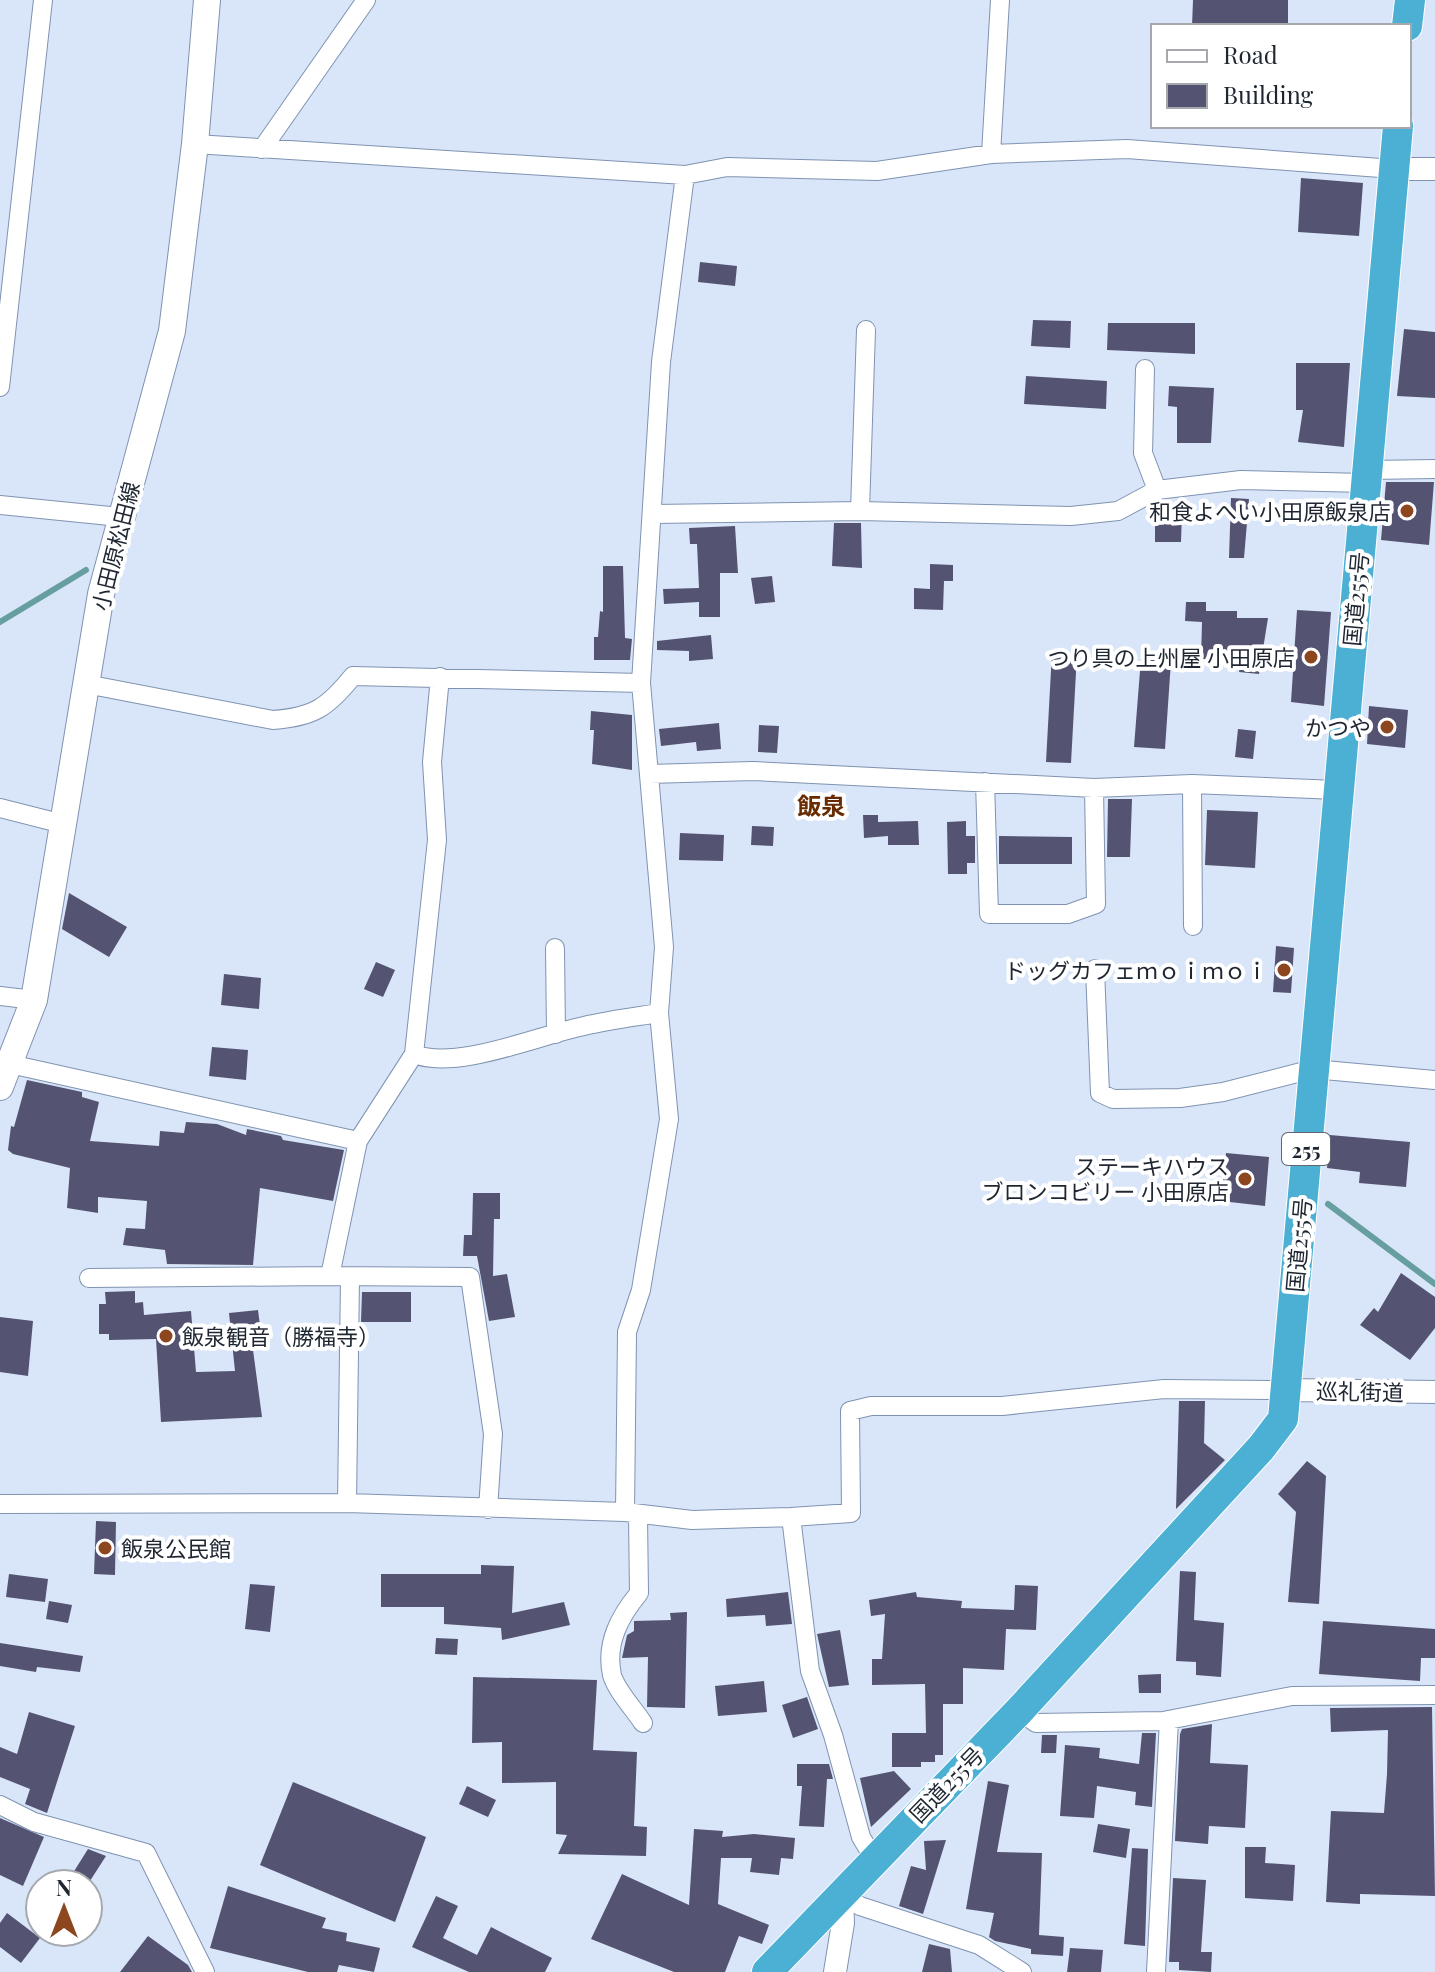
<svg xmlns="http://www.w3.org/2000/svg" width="1435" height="1972" font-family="'Playfair Display','Noto Sans JP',serif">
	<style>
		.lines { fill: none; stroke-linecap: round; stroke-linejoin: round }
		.stream { stroke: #679fa0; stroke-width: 6 }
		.building { fill: #555372 }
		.minor-casing { stroke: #7f93b1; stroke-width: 20 }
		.tertiary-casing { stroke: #7f93b1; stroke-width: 24 }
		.secondary-casing { stroke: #7f93b1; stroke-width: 28 }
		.trunk-casing { stroke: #fff; stroke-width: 32 }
		.minor { stroke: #fff; stroke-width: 18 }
		.tertiary { stroke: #fff; stroke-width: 22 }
		.secondary { stroke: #fff; stroke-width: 26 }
		.trunk { stroke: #4bb0d3; stroke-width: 30 }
		.poi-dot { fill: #8d471f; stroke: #fff; stroke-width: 3 }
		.labels { text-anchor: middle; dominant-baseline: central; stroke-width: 8; stroke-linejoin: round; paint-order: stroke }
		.shield { fill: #fff; stroke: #62676f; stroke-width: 2 }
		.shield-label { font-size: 20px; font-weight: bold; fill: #1e2631 }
		.poi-label { font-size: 22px; fill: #1e2631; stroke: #fff; text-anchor: end }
		.street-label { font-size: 22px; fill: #1e2631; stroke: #fff }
		.neighbourhood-label { font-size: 24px; font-weight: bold; fill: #692c02; stroke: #fff }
	</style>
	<rect width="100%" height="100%" fill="#d9e6f9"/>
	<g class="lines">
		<path class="stream" d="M0,622L86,570
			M1328,1204L1435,1284"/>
	</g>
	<path class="building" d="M1193,0H1288V26H1192Z
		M1301,178L1363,183L1359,236L1298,232Z
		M700,262L737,266L735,286L698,282Z
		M1033,320L1071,321L1070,348L1031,346Z
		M1108,323H1195V354L1107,350Z
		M1404,329L1435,332V398L1397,396Z
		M1296,363H1350L1344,447L1298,442L1303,410H1296Z
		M1026,376L1107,381L1106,409L1024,404Z
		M1169,386L1214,388L1211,443H1177V407L1168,406Z
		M1386,482H1434L1429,545L1381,540Z
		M1231,498L1249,499L1244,558H1229Z
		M1155,512H1182L1181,542H1155Z
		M834,523H861L862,568L832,566Z
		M735,526L738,573H720V617H699V602L664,604L663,589L699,588L697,544H690L689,528Z
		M930,564L953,565V581H944L943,610L914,609V588L930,589Z
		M603,566H623L625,638L632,639L630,660H594V637H598L600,611L603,612Z
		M772,576L775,602L755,604L751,578Z
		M1186,602H1206V611H1237V618H1268L1259,674L1239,672L1241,660L1201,659L1202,622L1185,621Z
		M1297,610L1331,612L1324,706L1291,702Z
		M711,635L713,659L689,661V651L657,650V641Z
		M1052,652L1077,654L1071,763L1046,762Z
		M1141,658L1171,661L1165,749L1134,747Z
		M1369,706L1408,710L1405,748L1367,744Z
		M591,711L632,715V770L592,764L594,730H590Z
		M719,723L721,749L697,751L696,742L661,746L659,729Z
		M759,725L779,726L777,753L758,752Z
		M1238,729L1256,731L1253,759L1235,757Z
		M1108,799H1132L1130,857H1107Z
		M1207,810L1258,812L1255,868L1205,865Z
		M863,815H878V822L918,821L919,845H888V836L864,838Z
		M966,821V836H975V863H967V874H948L947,822Z
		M752,826L774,827L773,846L751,845Z
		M680,833L724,835L723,861L679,860Z
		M999,836L1072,837V864H999Z
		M69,893L127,927L109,957L62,929Z
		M1276,946L1294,948L1291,993L1273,992Z
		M376,962L395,970L383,997L364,989Z
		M224,974L261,978L259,1009L221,1005Z
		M212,1047L248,1050L246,1080L209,1076Z
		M27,1080L82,1092V1097L99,1102L90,1141L159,1146L160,1131L184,1133L186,1122L217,1124L246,1135L247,1129L281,1136L283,1140L344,1150L333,1201L260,1188L253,1265L167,1264L165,1250L123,1245L126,1228L145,1229L147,1201L98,1197V1213L67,1208L70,1168L13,1154L8,1150L11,1126L14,1127Z
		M1330,1135L1410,1142L1406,1187L1359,1183L1360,1172L1327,1168Z
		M1226,1153L1269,1157L1265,1206L1221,1201Z
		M473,1193H500V1219H494L493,1276L507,1274L515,1317L489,1321L477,1256H463L464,1235H472Z
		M1401,1273L1435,1297V1328L1410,1360L1360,1325L1374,1308L1378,1312Z
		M135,1291V1303L143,1302L144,1315L191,1311L196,1372L235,1371L229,1313L258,1310L263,1349L253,1350L262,1417L161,1422L156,1339L109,1340V1334H99V1304H106L105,1292Z
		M362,1292H411V1322H361Z
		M0,1317L33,1321L28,1376L0,1372Z
		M1179,1401H1205L1204,1443L1225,1460L1176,1509Z
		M1307,1461L1326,1476L1319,1604L1288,1602L1296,1512L1278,1494Z
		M96,1521L116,1522L115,1575L94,1574Z
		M481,1565L514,1566L512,1613L564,1602L570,1625L502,1640L501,1628L444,1624V1607H381V1574H481Z
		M1180,1571L1196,1572L1194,1620L1224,1623L1221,1677L1196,1675V1662L1176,1661Z
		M9,1574L48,1579L45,1602L6,1597Z
		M250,1584L275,1586L270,1632L245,1629Z
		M1015,1585L1038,1586L1036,1630L1006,1629L1004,1670L963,1668V1704H943V1755H935V1762H921V1767H892V1733H926L925,1684L872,1685V1659H882L885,1614L871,1616L869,1600L916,1592L917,1597L962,1601L961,1608L1014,1610Z
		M788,1592L792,1624L766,1626L765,1615L727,1617L726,1599Z
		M49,1601L72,1605L68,1623L46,1619Z
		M687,1612L685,1708L647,1707L648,1657L622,1658L627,1635L634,1631V1621L671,1620L670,1613Z
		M1323,1621L1435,1629V1658H1421L1420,1681L1319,1674Z
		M840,1630L849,1685L829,1687L817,1634Z
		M436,1638L458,1639L457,1655L435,1654Z
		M0,1643L83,1656L80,1672L37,1667L36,1672L0,1666Z
		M1161,1674V1693H1139L1138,1675Z
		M473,1677L597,1680L593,1750L637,1752L634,1826L647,1827L646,1856L558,1854L567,1835L556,1834V1782L502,1783V1742L472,1743Z
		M764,1681L767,1712L718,1716L715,1686Z
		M807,1697L818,1729L793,1738L782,1705Z
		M1432,1707L1435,1896L1360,1894V1904L1326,1902L1331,1811L1384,1813L1387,1774L1388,1730L1331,1732L1330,1708Z
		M29,1712L75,1726L47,1813L25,1804L30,1789L0,1777V1747L17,1754Z
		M1212,1724L1210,1763L1248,1765L1245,1828L1209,1826L1208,1844L1175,1841L1180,1734L1182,1729Z
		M1142,1733H1156L1152,1807L1135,1805L1136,1792L1097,1786L1094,1818L1060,1816L1065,1745L1100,1748L1099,1758L1139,1764Z
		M1042,1735H1057L1056,1753H1041Z
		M797,1764H829L833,1779H827L824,1827L799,1826L802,1786H797Z
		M894,1771L911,1789L871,1827L860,1778Z
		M988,1781L1009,1785L997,1852L1042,1853L1039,1935L1064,1937L1063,1956L1031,1954V1949L995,1941L989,1937L994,1913L966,1909Z
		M293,1782L426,1837L395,1922L260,1865Z
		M467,1786L496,1800L488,1817L459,1804Z
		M0,1818L44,1837L23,1886L0,1875Z
		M1098,1824L1130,1829L1126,1858L1093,1852Z
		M694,1829L723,1831L722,1837L754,1834L795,1838L793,1859L781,1858L779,1875L750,1872L752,1858H721L718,1904L769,1925L762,1944L739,1936L725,1972H674L591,1939L622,1874L689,1905Z
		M946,1840L923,1914L899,1906L911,1866L926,1870L924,1841Z
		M1245,1847H1266L1265,1863L1295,1865L1293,1901L1245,1898Z
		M1132,1848L1148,1849L1145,1946L1124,1944Z
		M88,1849L106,1856L88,1884H66Z
		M1173,1878L1206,1880L1201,1952H1212L1211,1972L1179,1970V1962H1169Z
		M228,1886L326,1918L322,1928L347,1933L346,1941L380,1948L374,1972L339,1965L337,1972H308L210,1948Z
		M436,1896L458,1906L443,1938L477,1955L491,1927L552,1958L545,1972H469L412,1947Z
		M7,1913L40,1938L21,1963L0,1947V1923Z
		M148,1936L188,1965L192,1972H120Z
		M929,1944L950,1949L952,1972H922Z
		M1070,1948L1103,1950L1101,1972H1067Z"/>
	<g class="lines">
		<g class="minor-casing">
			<path id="minor" d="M195,144L685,175L727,167L877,171L991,154L1127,149L1394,169
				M262,149L366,0
				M991,154L1000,0
				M1145,369L1143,453L1157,490
				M0,387L43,0
				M1368,470L1435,469
				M0,505L120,517
				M860,511L866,330
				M652,514L860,511L1071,516L1118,511L1157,490L1241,480L1366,483
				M440,677L432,762L437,840L414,1054L358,1141L330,1276L470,1277L493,1434L488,1509
				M86,684L273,720C314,717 328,707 353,676L641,683
				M649,774L753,771L1094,788L1192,784L1337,790
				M985,782L989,914H1068L1096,904L1094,788
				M1192,784L1193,926
				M0,808L63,824
				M555,948L556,1034
				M1095,969L1100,1093L1113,1099L1180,1098L1223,1092L1313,1069L1435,1080
				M0,996L34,1000
				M414,1054C456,1071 540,1035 584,1026C609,1020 634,1017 659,1013
				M10,1064L358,1141
				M89,1278L330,1276
				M347,1503L350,1277
				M0,1504L347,1503L625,1512L627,1332L641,1290L669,1119L659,1013L664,947L641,683L661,362L685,175
				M625,1512L692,1520L791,1517L810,1671L833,1735L861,1837L874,1859
				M638,1516L639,1593C620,1616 605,1643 612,1675C616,1690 634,1709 643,1723
				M791,1517L851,1513L850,1411L871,1406H1002L1164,1389L1286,1390
				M1019,1711L1036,1723L1163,1721L1292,1696L1435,1695
				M0,1805L34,1822L146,1853L205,1972
				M842,1895L860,1906L979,1945L1022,1972
				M1156,1972L1169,1720"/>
		</g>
		<g class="tertiary-casing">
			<path id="tertiary" d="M1394,169H1435
				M1286,1390L1435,1392
				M835,1972L843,1923L842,1895"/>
		</g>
		<g class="secondary-casing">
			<path id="secondary" d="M0,1087L34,1000L101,594L172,331L195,144L207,0"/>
		</g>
		<g class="trunk-casing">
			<path id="trunk" d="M1407,26L1410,0
				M767,1972L1019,1711L1261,1448L1283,1419L1398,126"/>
		</g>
		<use href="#minor" class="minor"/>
		<use href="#tertiary" class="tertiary"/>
		<use href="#secondary" class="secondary"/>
		<use href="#trunk" class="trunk"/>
	</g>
	<g class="poi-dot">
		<circle cx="1407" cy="511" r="8"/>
		<circle cx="1311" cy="657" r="8"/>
		<circle cx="1387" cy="727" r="8"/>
		<circle cx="1284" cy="970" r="8"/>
		<circle cx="1245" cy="1179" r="8"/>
		<circle cx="166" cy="1336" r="8"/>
		<circle cx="105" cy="1548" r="8"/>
	</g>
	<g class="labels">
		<rect class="shield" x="1282" y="1133" width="48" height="32" rx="6"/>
		<g class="shield-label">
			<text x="1306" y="1149">255</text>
		</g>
		<g class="poi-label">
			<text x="1391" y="511">和食よへい小田原飯泉店</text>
			<text x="1295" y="657">つり具の上州屋 小田原店</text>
			<text x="1371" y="727">かつや</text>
			<text x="1268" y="970">ドッグカフェｍｏｉｍｏｉ</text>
			<text x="1229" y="1166">ステーキハウス<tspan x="1229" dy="25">ブロンコビリー 小田原店</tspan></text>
			<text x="182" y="1336" text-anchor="start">飯泉観音（勝福寺）</text>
			<text x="121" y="1548" text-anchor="start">飯泉公民館</text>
		</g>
		<g class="street-label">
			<text transform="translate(115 546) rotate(-76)">小田原松田線</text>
			<text transform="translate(1355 599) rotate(-85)">国道255号</text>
			<text transform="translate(1298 1245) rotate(-85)">国道255号</text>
			<text transform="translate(1360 1391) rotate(1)">巡礼街道</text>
			<text transform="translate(946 1784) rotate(-46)">国道255号</text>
		</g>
		<g class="neighbourhood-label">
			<text x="821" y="805">飯泉</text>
		</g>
	</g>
	<rect x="1151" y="24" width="260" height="104" fill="#ffffff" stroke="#a5a8ad" stroke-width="2"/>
	<rect x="1167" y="50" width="40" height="12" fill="#ffffff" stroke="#a5a8ad" stroke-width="2"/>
	<text x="1223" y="64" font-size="24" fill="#1e2631">Road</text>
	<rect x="1167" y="84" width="40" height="24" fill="#555372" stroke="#a5a8ad" stroke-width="2"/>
	<text x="1223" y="104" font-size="24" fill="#1e2631">Building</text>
	<g transform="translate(64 1908)"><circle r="38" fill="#ffffff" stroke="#a5a8ad" stroke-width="2"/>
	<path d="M0-6L14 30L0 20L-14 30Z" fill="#8d471f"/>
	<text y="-12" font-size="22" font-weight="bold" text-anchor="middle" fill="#1e2631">N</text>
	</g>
</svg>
